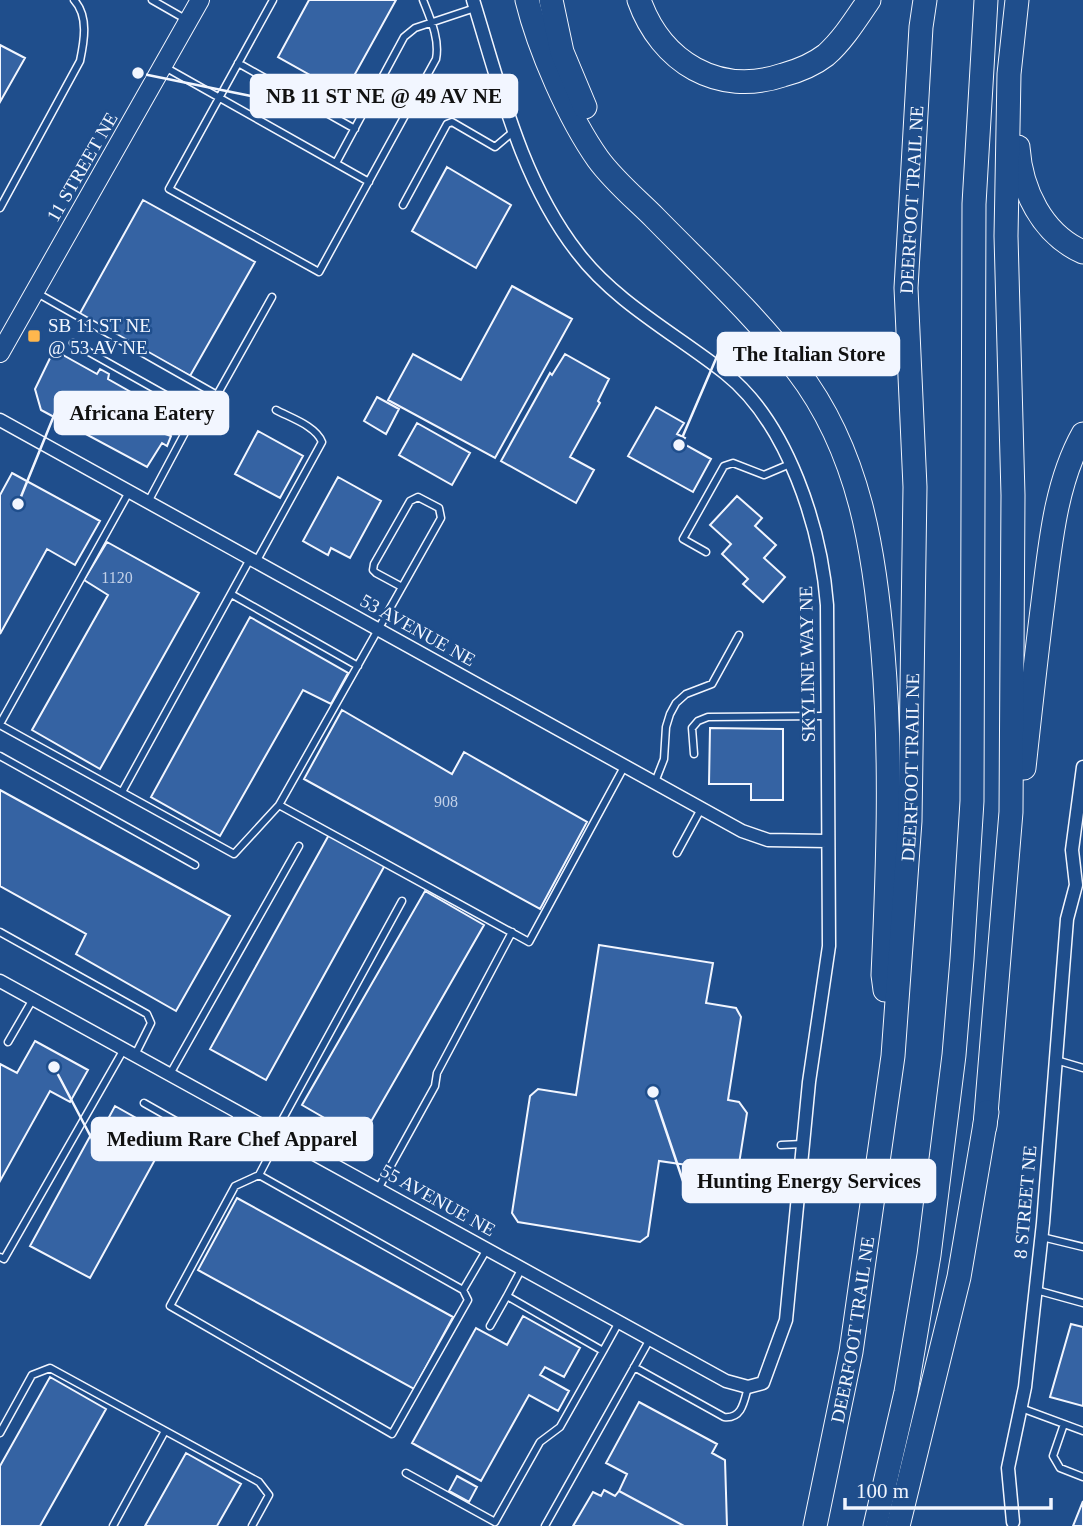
<svg xmlns="http://www.w3.org/2000/svg" width="1083" height="1526" font-family="Georgia,serif">
	<style>
		.building { fill: #3563a3; stroke: #f2f6ff; stroke-width: 2 }
		.lines { fill: none; stroke-linecap: round; stroke-linejoin: round }
		.lane-casing { stroke: #f2f6ff; stroke-width: 9 }
		.street-casing { stroke: #f2f6ff; stroke-width: 15 }
		.secondary-casing { stroke: #f2f6ff; stroke-width: 20 }
		.highway-casing { stroke: #f2f6ff; stroke-width: 25 }
		.lane { stroke: #1f4e8c; stroke-width: 6 }
		.street { stroke: #1f4e8c; stroke-width: 12 }
		.secondary { stroke: #1f4e8c; stroke-width: 18 }
		.highway { stroke: #1f4e8c; stroke-width: 23 }
		.poi-dot { fill: #ffb74d; stroke: #1f4e8c; stroke-width: 2.5 }
		.labels { text-anchor: middle; dominant-baseline: central; stroke-width: 5; stroke-linejoin: round; paint-order: stroke }
		.number-label { font-size: 16px; fill: #c3d1e8 }
		.street-label { font-size: 19px; fill: #f2f6ff; stroke: #1f4e8c }
		.poi-label { font-size: 19px; fill: #f2f6ff; stroke: #1f4e8c; text-anchor: start }
		.leader { fill: none; stroke: #f2f6ff; stroke-width: 2.5 }
		.callout-dot { fill: #f2f6ff; stroke: #1f4e8c; stroke-width: 2.5 }
		.callout { fill: #f2f6ff; stroke: #f2f6ff; stroke-width: 2.5 }
		.callout-label { font-size: 21px; text-anchor: middle; font-weight: bold; fill: #111 }
	</style>
	<rect width="100%" height="100%" fill="#1f4e8c"/>
	<path class="building" d="M309,0H396L344,94L278,57Z
		M0,45L25,58L0,102Z
		M447,167L511,205L476,268L412,231Z
		M143,200L255,262L190,376L79,315Z
		M512,286L572,319L495,458L388,400L413,354L461,380Z
		M54,350L97,374L100,369L109,374L108,379L175,417L165,434L171,436L167,446L162,443L147,467L41,410L35,389Z
		M565,354L609,379L598,401L600,403L570,457L594,470L576,503L501,461L550,373L552,375Z
		M377,397L399,409L386,434L364,421Z
		M656,407L684,423L677,434L685,438L682,443L711,459L693,492L628,456Z
		M417,423L470,453L452,485L399,455Z
		M258,431L303,456L280,498L235,474Z
		M12,473L100,521L75,565L47,549L0,634V495Z
		M338,477L381,501L350,558L331,548L328,555L303,541Z
		M737,496L762,518L755,526L776,545L764,558L785,577L763,602L743,584L748,579L722,554L731,544L710,525Z
		M107,542L199,593L100,769L32,730L108,595L84,580Z
		M250,617L348,673L331,704L303,690L220,836L151,797Z
		M342,710L452,774L464,752L587,822L540,909L304,779Z
		M710,728L783,729V800H751V784H709Z
		M0,790L230,916L176,1011L76,954L86,934L0,886Z
		M330,833L385,865L266,1080L210,1049Z
		M425,891L484,925L361,1139L302,1105Z
		M599,945L713,963L706,1003L736,1008L741,1017L728,1100L739,1102L747,1113L739,1164L728,1171L659,1161L648,1236L640,1242L518,1222L512,1213L530,1096L538,1089L576,1095Z
		M35,1041L88,1070L70,1102L50,1091L0,1181V1064L17,1073Z
		M115,1106L168,1136L90,1278L30,1246L94,1129L101,1132Z
		M237,1198L453,1317L414,1389L198,1270Z
		M523,1316L580,1348L564,1377L545,1367L540,1375L569,1391L558,1411L529,1395L481,1481L412,1443L476,1328L507,1345Z
		M1071,1324L1083,1327V1406L1050,1397Z
		M50,1377L106,1409L40,1526H0V1466Z
		M639,1402L717,1444L712,1453L725,1460L727,1526H684L619,1491L627,1474L606,1463Z
		M186,1453L241,1484L217,1526H145Z
		M457,1476L477,1487L469,1502L449,1491Z
		M604,1490L615,1496L619,1491L684,1526H573L593,1492L601,1496Z
		M1083,1501V1526H1073Z"/>
	<g class="lines">
		<g class="lane-casing">
			<path id="lane" d="M152,0L187,20
				M273,0L169,189L319,272L436,59C440,39 430,18 423,0
				M238,63L355,129
				M163,66L369,182
				M336,163L404,37L415,28L475,8
				M403,205L447,124L452,122L495,147L514,131
				M0,208L80,61C84,42 89,16 74,0
				M37,293L217,395L272,297
				M73,343L196,412L148,502
				M706,552L683,539L724,466L733,463L764,475L790,464
				M256,562L322,442C316,426 291,418 276,410
				M231,594L358,666
				M0,724L129,492
				M0,725L234,854L279,805L441,518L439,508L418,497L410,501L374,564L373,570L376,573L402,587
				M694,754L692,728L698,721L708,717L827,716
				M0,756L195,865
				M655,782L664,759L666,727L670,714L676,703L686,694L712,684L739,635
				M122,792L250,559
				M279,805L529,942L624,767
				M677,853L701,809
				M0,932L147,1014L151,1023L135,1055
				M8,1042L33,999
				M1056,1060L1083,1068
				M170,1074L299,846
				M144,1103L220,1146L239,1112
				M275,1133L402,901
				M280,1135L259,1175L235,1186L170,1306L392,1434L468,1300L463,1290L487,1249
				M781,1145L803,1144
				M259,1175L463,1290
				M378,1189L435,1086L437,1073L512,932
				M1042,1237L1083,1247
				M0,1257L4,1259L124,1049
				M522,1268L507,1296L603,1351L619,1322
				M1036,1290L1083,1303
				M490,1326L507,1296
				M634,1367L724,1417C742,1419 744,1402 748,1387
				M1021,1408L1083,1431
				M1064,1424L1053,1456L1060,1468L1083,1477
				M0,1433L32,1375L50,1368L259,1482L269,1495L252,1526
				M406,1473L495,1522L540,1442L560,1427L603,1351
				M113,1526L165,1431
				M545,1526L650,1339"/>
		</g>
		<g class="street-casing">
			<path id="street" d="M0,420L742,831L768,840L827,841
				M0,981L726,1381L748,1387L763,1383L786,1320L809,1082L829,946L827,605C821,528 788,423 725,373C677,335 615,302 578,253C521,180 500,87 473,0
				M1013,1522L1008,1468L1025,1387L1043,1223L1067,919L1076,885L1072,850L1083,767"/>
		</g>
		<g class="secondary-casing">
			<path id="secondary" d="M0,353L200,0"/>
		</g>
		<g class="highway-casing">
			<g id="highway">
				<path d="M527,0C539,49 569,118 598,159C614,181 636,199 655,218C703,267 755,315 797,370C860,452 875,553 883,653C892,760 888,867 883,975L885,990"/>
				<path d="M551,0L562,52L585,107"/>
				<path d="M639,0C661,62 718,97 783,75C798,71 813,65 826,55C843,40 856,19 869,0"/>
				<path d="M1018,147C1021,190 1042,234 1083,252"/>
				<path d="M1024,768C1030,713 1036,657 1043,602C1050,547 1055,484 1083,434"/>
				<path d="M985,1126L1011,812L1013,495L1006,236L1009,74L1017,0"/>
				<path id="s1" d="M815,1526L851,1352L893,1056L910,821L915,487L906,288L921,27L925,0"/>
				<path d="M875,1526L906,1392L929,1255L954,1055L962,959L972,801L974,204L986,0"/>
				<path d="M898,1526L959,1277L987,1112"/>
			</g>
		</g>
		<use href="#lane" class="lane"/>
		<use href="#street" class="street"/>
		<use href="#secondary" class="secondary"/>
		<use href="#highway" class="highway"/>
	</g>
	<rect class="poi-dot" x="27" y="329" width="14" height="14" rx="3.5"/>
	<g class="labels">
		<g class="number-label">
			<text x="117" y="577">1120</text>
			<text x="446" y="801">908</text>
		</g>
		<g class="street-label">
			<text transform="translate(82 167) rotate(-60)">11 STREET NE</text>
			<text stroke="none"><textPath href="#s1" startOffset="1334">DEERFOOT TRAIL NE</textPath></text>
			<text transform="translate(418 630) rotate(29)">53 AVENUE NE</text>
			<text transform="translate(807 664) rotate(-91)">SKYLINE WAY NE</text>
			<text stroke="none"><textPath href="#s1" startOffset="766">DEERFOOT TRAIL NE</textPath></text>
			<text transform="translate(438 1200) rotate(29)">55 AVENUE NE</text>
			<text transform="translate(1025 1202) rotate(-85)">8 STREET NE</text>
			<text stroke="none"><textPath href="#s1" startOffset="200">DEERFOOT TRAIL NE</textPath></text>
		</g>
		<g class="poi-label">
			<text x="48" y="325">SB 11 ST NE<tspan x="48" dy="22">@ 53 AV NE</tspan></text>
		</g>
	</g>
	<path class="leader" d="M138 73L251 96M679 445L718 354M18 504L55 413M54 1067L92 1139M653 1092L683 1181"/>
	<g class="callout-dot">
		<circle cx="138" cy="73" r="7"/>
		<circle cx="679" cy="445" r="7"/>
		<circle cx="18" cy="504" r="7"/>
		<circle cx="54" cy="1067" r="7"/>
		<circle cx="653" cy="1092" r="7"/>
	</g>
	<g class="callout">
		<rect x="251" y="75" width="266" height="42" rx="7"/>
		<rect x="718" y="333" width="181" height="42" rx="7"/>
		<rect x="55" y="392" width="173" height="42" rx="7"/>
		<rect x="92" y="1118" width="280" height="42" rx="7"/>
		<rect x="683" y="1160" width="252" height="42" rx="7"/>
	</g>
	<g class="callout-label">
		<text x="384" y="103">NB 11 ST NE @ 49 AV NE</text>
		<text x="809" y="361">The Italian Store</text>
		<text x="142" y="420">Africana Eatery</text>
		<text x="232" y="1146">Medium Rare Chef Apparel</text>
		<text x="809" y="1188">Hunting Energy Services</text>
	</g>
	<path d="M845 1498v10h206v-10" fill="none" stroke="#f2f6ff" stroke-width="3.5"/>
	<text x="856" y="1498" font-size="21" fill="#f2f6ff" stroke="#1f4e8c" stroke-width="5" paint-order="stroke">100 m</text>
</svg>
